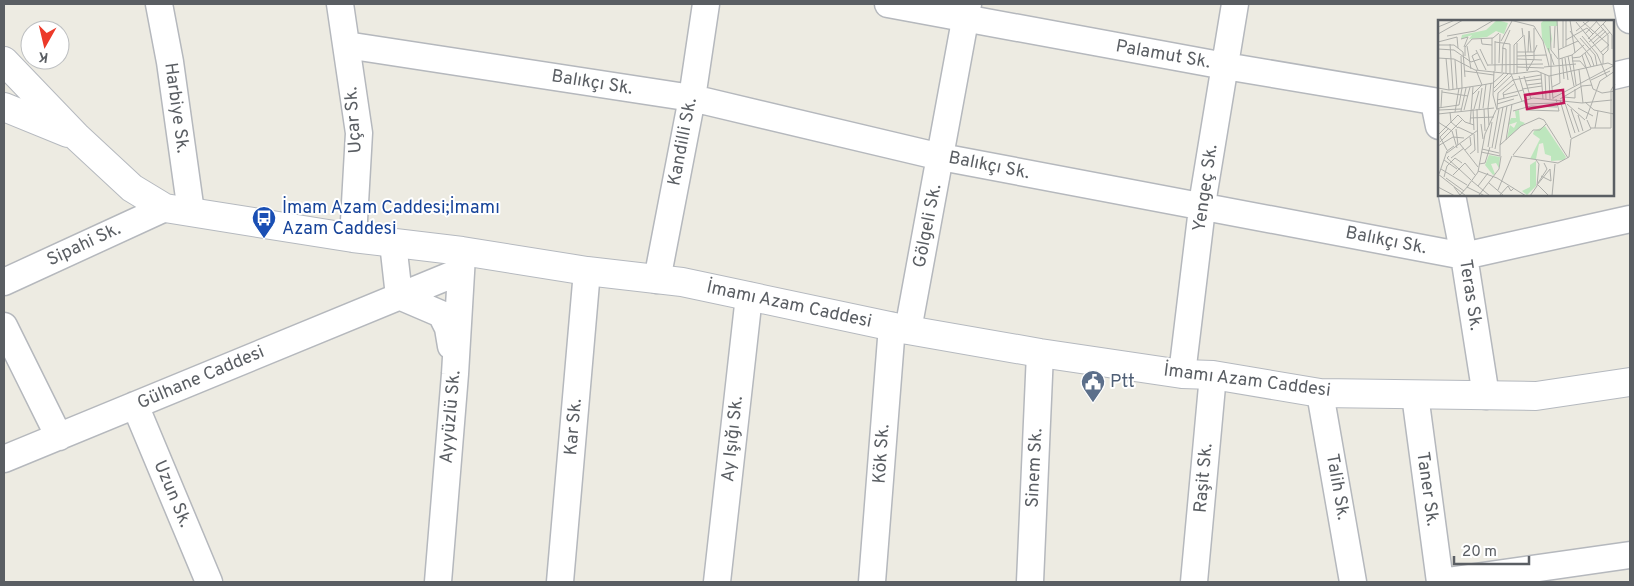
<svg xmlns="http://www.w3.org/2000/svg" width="1634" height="586" font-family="Overpass,sans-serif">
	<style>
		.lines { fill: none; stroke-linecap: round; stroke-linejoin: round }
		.street-casing { stroke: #b5b8bd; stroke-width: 29 }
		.secondary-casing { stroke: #b5b9bf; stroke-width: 30 }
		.street { stroke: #fff; stroke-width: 26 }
		.secondary { stroke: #fff; stroke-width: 28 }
		.labels { text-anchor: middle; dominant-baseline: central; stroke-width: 4; stroke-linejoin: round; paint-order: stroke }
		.street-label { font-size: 18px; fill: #5a5e63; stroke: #fff }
		.transit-label { font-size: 18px; fill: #164399; stroke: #fff; text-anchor: start }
		.service-label { font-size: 18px; fill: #4e5e75; stroke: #fff; text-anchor: start }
		.inset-road { fill: none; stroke: #aeafab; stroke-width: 1 }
		.view { fill: #c2185b; fill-opacity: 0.15; stroke: #c2185b; stroke-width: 2.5 }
		.inset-edge { fill: none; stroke: #5a5e63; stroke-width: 2.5 }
	</style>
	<rect width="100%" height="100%" fill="#edebe2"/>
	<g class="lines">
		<g class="street-casing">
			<path id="street" d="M159,4L170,62L191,212
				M340,4L359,133L353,238
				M888,4L1225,66L1439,102
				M1627,4L1630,20
				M346,45L692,98L941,157L1464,256L1630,219
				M1613,76L1630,72
				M1434,102L1439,126
				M1452,195L1464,256L1486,396
				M393,243L399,296L441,314L448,328L451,346
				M657,280L692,98L706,4
				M4,282L165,208
				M4,326L59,437
				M908,330L968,4
				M1182,374L1204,192L1235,4
				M1320,393L1353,582
				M1415,395L1440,582
				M135,405L209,582
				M4,459L461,271
				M438,582L455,374L462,256
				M560,582L587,271
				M717,582L749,296
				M872,582L892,326
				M1030,582L1040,353
				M1194,582L1213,375
				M1440,582L1630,555"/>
		</g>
		<g class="secondary-casing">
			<path id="secondary" d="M4,61L76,136L132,188L165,208L353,238L462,251L587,271L682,282L908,330L1040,353L1182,374L1213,375L1320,393L1536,396L1630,382
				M4,107L68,133"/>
		</g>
		<use href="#street" class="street"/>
		<use href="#secondary" class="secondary"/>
	</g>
	<defs>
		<g id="bus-pin" transform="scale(1.25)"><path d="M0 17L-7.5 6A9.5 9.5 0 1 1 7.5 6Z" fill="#1a4fb4" stroke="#fff"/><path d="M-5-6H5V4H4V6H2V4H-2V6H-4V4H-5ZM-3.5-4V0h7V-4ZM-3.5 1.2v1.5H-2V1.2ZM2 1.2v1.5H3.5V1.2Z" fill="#fff"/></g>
		<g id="civic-pin" transform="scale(1.25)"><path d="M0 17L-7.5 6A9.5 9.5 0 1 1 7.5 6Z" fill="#5c6f8a" stroke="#fff"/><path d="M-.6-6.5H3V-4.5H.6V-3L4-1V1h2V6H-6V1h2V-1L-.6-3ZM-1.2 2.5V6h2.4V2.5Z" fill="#fff"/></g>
	</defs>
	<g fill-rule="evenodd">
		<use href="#bus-pin" x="264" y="218"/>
		<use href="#civic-pin" x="1093" y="382"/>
	</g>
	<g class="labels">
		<g class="street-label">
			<text transform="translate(1163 55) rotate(10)">Palamut Sk.</text>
			<text transform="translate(592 83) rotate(9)">Balıkçı Sk.</text>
			<text transform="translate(176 108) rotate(82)">Harbiye Sk.</text>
			<text transform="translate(354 120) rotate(-94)">Uçar Sk.</text>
			<text transform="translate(683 142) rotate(-79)">Kandilli Sk.</text>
			<text transform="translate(989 166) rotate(11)">Balıkçı Sk.</text>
			<text transform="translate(1206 188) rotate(-82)">Yengeç Sk.</text>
			<text transform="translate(928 226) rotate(-79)">Gölgeli Sk.</text>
			<text transform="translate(1386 241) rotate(11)">Balıkçı Sk.</text>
			<text transform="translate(84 245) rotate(-25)">Sipahi Sk.</text>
			<text transform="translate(1470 295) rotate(81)">Teras Sk.</text>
			<text transform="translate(789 305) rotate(12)">İmamı Azam Caddesi</text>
			<text transform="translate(201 378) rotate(-23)">Gülhane Caddesi</text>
			<text transform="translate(1247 381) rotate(7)">İmamı Azam Caddesi</text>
			<text transform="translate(451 417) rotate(-85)">Ayyüzlü Sk.</text>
			<text transform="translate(574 427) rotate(-85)">Kar Sk.</text>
			<text transform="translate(733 439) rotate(-84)">Ay Işığı Sk.</text>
			<text transform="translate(882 454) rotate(-86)">Kök Sk.</text>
			<text transform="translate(1035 468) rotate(-87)">Sinem Sk.</text>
			<text transform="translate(1204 478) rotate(-85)">Raşit Sk.</text>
			<text transform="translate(1337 487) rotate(80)">Talih Sk.</text>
			<text transform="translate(1427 489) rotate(82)">Taner Sk.</text>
			<text transform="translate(172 494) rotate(67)">Uzun Sk.</text>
		</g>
		<g class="transit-label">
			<text x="282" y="208">İmam Azam Caddesi;İmamı<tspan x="282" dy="21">Azam Caddesi</tspan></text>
		</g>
		<g class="service-label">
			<text x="1110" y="382">Ptt</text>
		</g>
	</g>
	<g transform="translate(1438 20)">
		<rect width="176" height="176" fill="#edebe2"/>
		<path d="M59,0L70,3L66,14L58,11L49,17L31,19L34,15L23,19L24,15L48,10ZM106,0H119L120,6H112L114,19L111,33L104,18L103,3ZM81,90L82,101L87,103L69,118L72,105L76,108L79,102L70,105L73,98H78L77,91ZM107,106L128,137L126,140L113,141V136L107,134L105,123L101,124L98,139H92L102,119L95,114L96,111ZM51,135L62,137L61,148L58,143L53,144L57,154L55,155L47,145ZM98,141V166L89,175L84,171L92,167V145Z" fill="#bde6bd"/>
		<path class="inset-road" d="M72,0L96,6L105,21L111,46M125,0V27M128,0V26M132,0L137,33M157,0L170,15V30L165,35M138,2L165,35V44M145,2L171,25L163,32M165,4L174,15V29M112,6L113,30L120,39M0,7L17,0M91,11L93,32M132,11L153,37L156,46M138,11L152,0M0,14L25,0M147,14L160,0M86,15L89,51M9,16L37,11L56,0M144,16L159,34L169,57M43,18L44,24L54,25M54,18V44M142,18L157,35L159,46M23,19L30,17L26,27M150,19L169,0M128,20L149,8L155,14M57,21V51M63,21L74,1M0,22L19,17L20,28M57,22L72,24V54M151,22L166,9M79,23V54M155,23L168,11M12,24L15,69M0,25H16L25,32L27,57M29,26L33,49M64,28L68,29V53M110,28L116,45M116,28L117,6M0,29L16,30L33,42L42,39M42,29L50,46M38,30L48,50M120,30L140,21M79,32H96L99,25M90,32L91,11M39,33L34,36L40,50M147,33L153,47M134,35L138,65M144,35L155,69L164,73L177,71M23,36L24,68M27,36V27L34,19L55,18L61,13M79,36L108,35M130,36L136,66M0,38L16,39L37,50L74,54L99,51L111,56L170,43L177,46M8,38L11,70M124,38L126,59M127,38L130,60M134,38L142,37L172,12M79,39L104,40M121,39L134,35L146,25M17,40L19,69M134,41H142L148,48M61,43L62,14M50,45L105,44M79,47L106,48M106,47L138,44M141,50L145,83M27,51L56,55M56,51L55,75L59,90M89,51L96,39V8M64,52L65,26L72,10M103,53L105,79M73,54L84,81M76,54V25L85,16L84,8M107,54L108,79M81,56L88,80M86,56L93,79M111,56L112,79M113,56L115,79M113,56V34M153,60L172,51M87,61L103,59M89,65L104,63M114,67L122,63L119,0M0,68L11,70L44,65L55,63L66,53M56,68L71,53M84,69L104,66M4,72L30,76M56,72L73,56M60,73L59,89L95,78L144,83L174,80M60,73L75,60L103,55M34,75L44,65L38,50M65,75L85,70M125,77L137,78V69M66,78L65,73L76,64M115,78L175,46M122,79L144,66L154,65M59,80L80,75M86,80L89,90L121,91L118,79M122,80L133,118M147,82L156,90L176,94M127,83L137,113M59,84L76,79M87,84L118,83M129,84L147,100M3,87L4,70M0,88L21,85L24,68M45,88L48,64M50,88L53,63M50,88L51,105M140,88L155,96M35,89L36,110M36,89L41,71M39,89L40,133M41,89L44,68M46,89L47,111M133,89L141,112M1,90L23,89M26,90L32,67M23,91L28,68M75,91L93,86L119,87M12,92L13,102L20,108M17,92L21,68M0,94L56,88M20,95L27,102L36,105M140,95L145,111M32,98L56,97M148,99L162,61L177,51M0,102L14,111L19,128M32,104L35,67M43,104L45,119M20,107L35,114M153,108H173M157,108L160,91M173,108V70L177,64M18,109L20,125M0,115L20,95M133,119L153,109L149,100M68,120L74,84M2,122L24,100M22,124L40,147M62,125L69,86M0,126L15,117L26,118M50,127L54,102M54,128L61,89M44,129L61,133M57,129L65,87M9,130L2,117L11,108M27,130L33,125L32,117M43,132L62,136V125L83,106L101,98L106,100L130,138M9,133L40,110M32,134L37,130L36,114M75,135L95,110H102L108,104M11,136L9,138L33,160M75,136L120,143L131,137L133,119M13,138L26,128M6,140L19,149M41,144L47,143L52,127M3,149L29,165M40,151L59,158L88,176M0,154L28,176M1,154L9,131L16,126M15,155L27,143L37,155M103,156L113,161L112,149M6,157L9,146L17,138L24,143M8,158L26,171M34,161L52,176M51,163L66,176M100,163L109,149L106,143M99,165L112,149M100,165L111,176M40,166L50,153M0,167L17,176M16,167L22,175L31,165M29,167L47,176M29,167L40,152L47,114L58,90M60,170L74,136M41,175L61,149L63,136M61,176L70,166L73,171L76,168M92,176L99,166L101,144L98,140M114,176L117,144"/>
		<path class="view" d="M125,70L126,83L89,89L87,75Z"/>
		<rect width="176" height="176" class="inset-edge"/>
	</g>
	<rect width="1634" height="586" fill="none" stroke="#5a5e63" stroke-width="10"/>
	<g transform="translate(45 45) rotate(188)"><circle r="24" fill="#ffffff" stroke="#bdbfc1"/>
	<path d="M0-4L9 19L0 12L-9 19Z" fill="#ec3929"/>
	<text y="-8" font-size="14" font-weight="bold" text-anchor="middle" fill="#5a5e63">K</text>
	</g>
	<path d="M1454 556v8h75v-8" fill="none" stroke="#5a5e63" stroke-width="2.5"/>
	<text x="1462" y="556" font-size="15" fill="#5a5e63" stroke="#ffffff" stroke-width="4" paint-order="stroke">20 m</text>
</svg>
